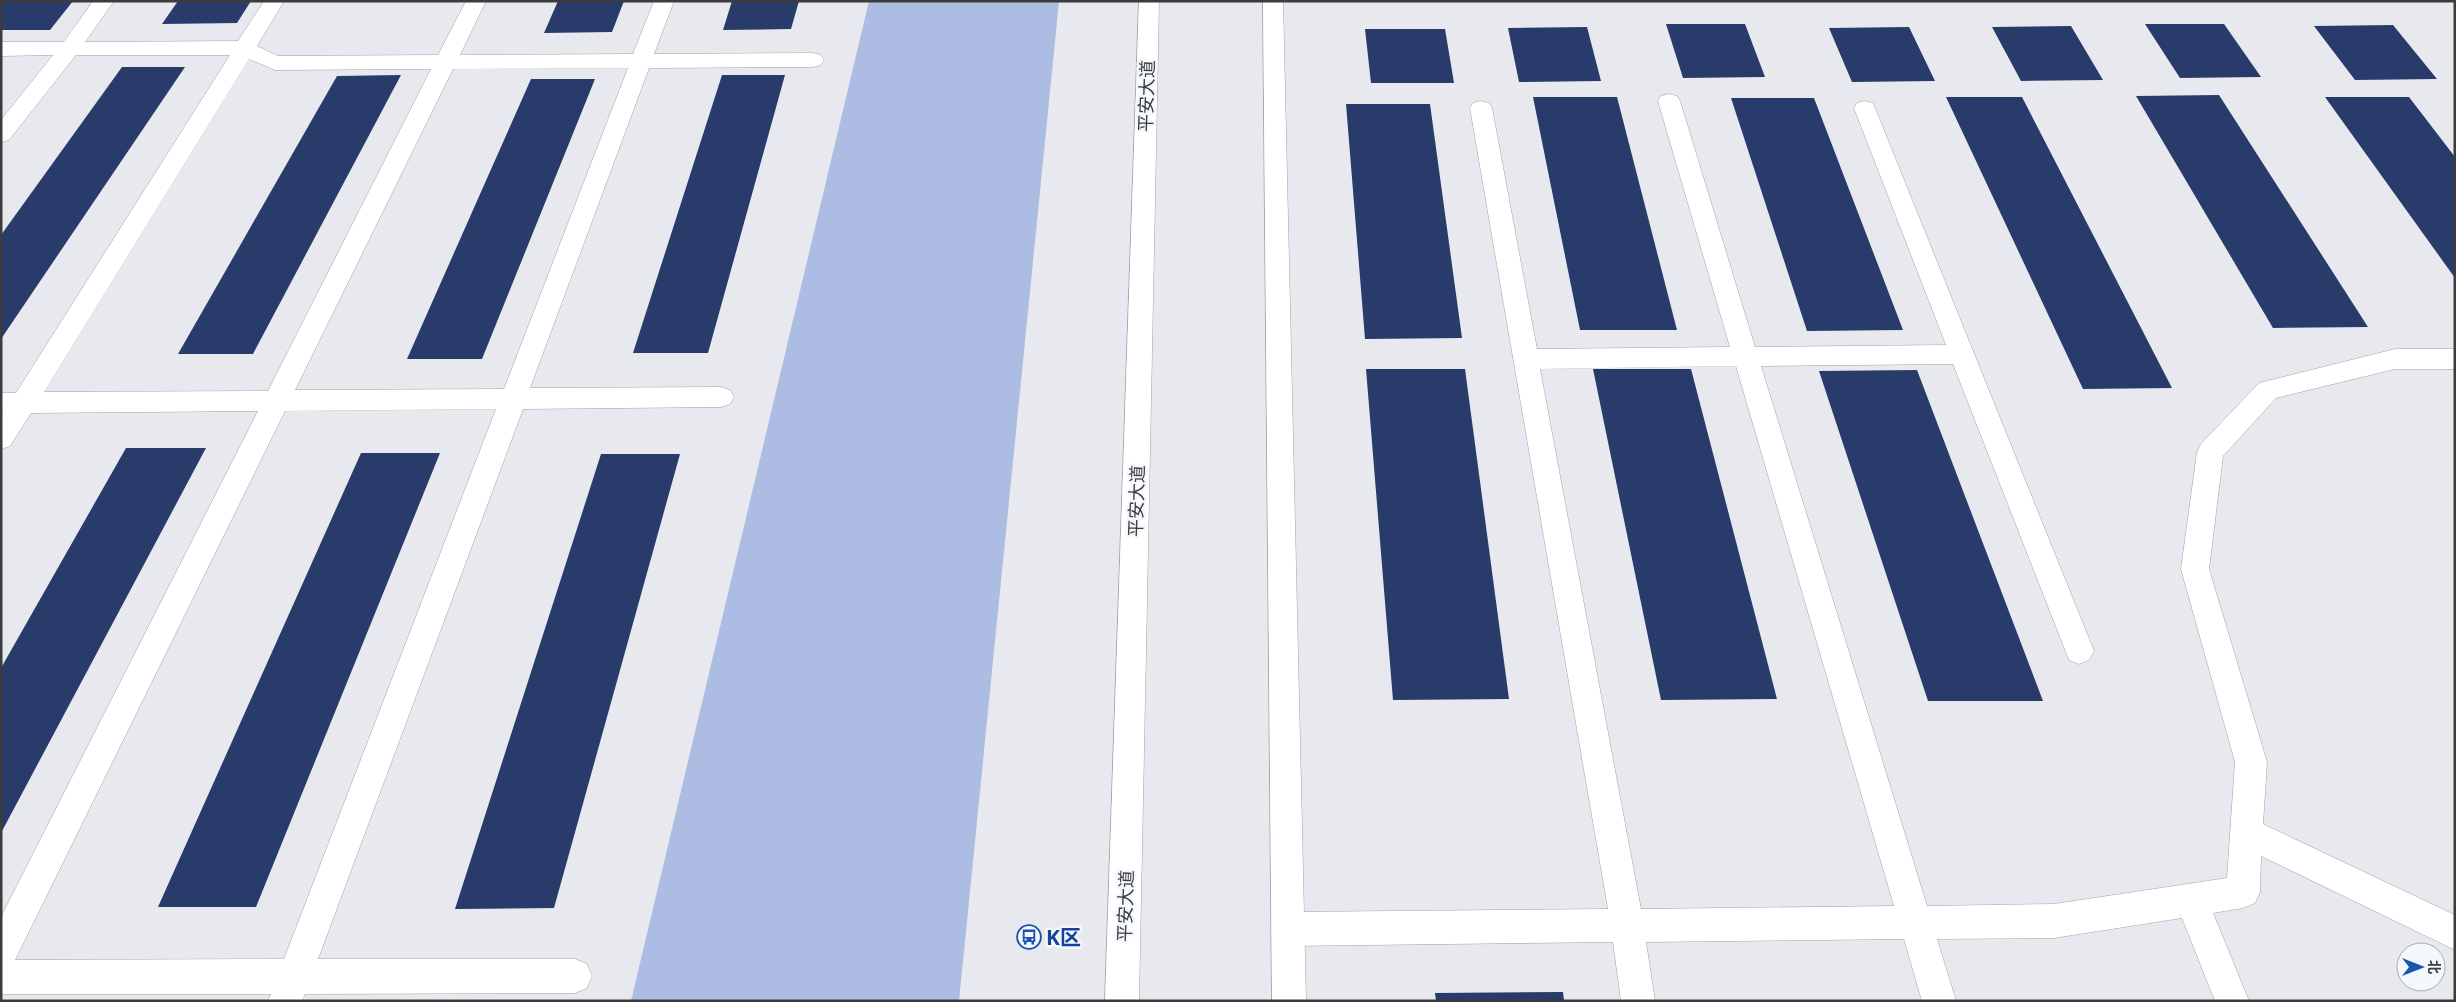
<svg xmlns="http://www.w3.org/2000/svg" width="2456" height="1002" font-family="'Noto Sans','Noto Sans SC',sans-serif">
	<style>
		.green { fill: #acbce2 }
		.building { fill: #283b6a }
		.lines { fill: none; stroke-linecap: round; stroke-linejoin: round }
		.minor-casing { stroke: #a0a2a7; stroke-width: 1 }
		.major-casing { stroke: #a0a2a7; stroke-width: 1 }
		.minor { fill: #fff; fill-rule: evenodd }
		.major { fill: #fff; fill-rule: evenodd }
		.labels { text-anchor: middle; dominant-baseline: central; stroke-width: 5; stroke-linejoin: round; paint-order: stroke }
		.street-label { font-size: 18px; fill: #3b3c3d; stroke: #f4f7fc }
		.near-transit-label { font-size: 21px; font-weight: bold; fill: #164399; stroke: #f4f7fc; text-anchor: start }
	</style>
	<rect width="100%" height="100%" fill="#e7e9ee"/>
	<path class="green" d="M869,1H1059L959,1001H631Z"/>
	<path class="building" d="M1,1H73L50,30H1Z
		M178,1H251L237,23L162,24Z
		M558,1H624L612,32L544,33Z
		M732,1H799L791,29L723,30Z
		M1666,24H1745L1765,77L1683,78Z
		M2145,24H2224L2261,77L2180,78Z
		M2393,25L2437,79L2355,80L2314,26Z
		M2071,26L2103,80L2021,81L1992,27Z
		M1587,27L1601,81L1519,82L1508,28Z
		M1909,27L1935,81L1852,82L1829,28Z
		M1365,29H1445L1454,83H1371Z
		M122,67H185L1,339V235Z
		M401,75L253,354H178L337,76Z
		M722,75H785L708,353H633Z
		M531,79H595L482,359H407Z
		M2219,95L2368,327L2273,328L2136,96Z
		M1533,97H1617L1677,330H1580Z
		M1946,97H2022L2172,388L2083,389Z
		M2325,97H2409L2455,157V278Z
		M1731,98H1814L1903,330L1807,331Z
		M1346,104H1430L1462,338L1365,339Z
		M1366,369H1465L1509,699L1393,700Z
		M1593,369H1691L1777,699L1661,700Z
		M1917,370L2043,701H1928L1819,371Z
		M126,448H206L1,833V668Z
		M361,453H440L256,907H158Z
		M601,454H680L554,908L455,909Z
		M1563,992L1564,1001H1436L1435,993Z"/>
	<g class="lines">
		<g class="minor-casing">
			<path id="minor" d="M93,1H114L85,42L238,41L264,1H284L257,46L278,56L438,55L466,1H486L460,55L633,54L654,1H674L654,54L813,53L821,55L824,60L821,65L813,67L649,68L530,388L721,387L730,390L734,397L730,404L721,407L523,409L318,959H575L587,964L592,976L587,988L575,993L305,994L302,1001H268L271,994H1V917L258,411L31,413L10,446L1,449V416L3,413H1V393H16L230,55H76L9,140L1,142V120L53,55L1,56V42H64ZM249,59L275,70L431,69L268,391L44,392ZM628,68L504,389L295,390L453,69ZM496,409L284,959L15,960L285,411Z
				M1669,94L1677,96L1680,101L1755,347L1946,345L1854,108L1857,103L1865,101L1873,103L2094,651L2089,660L2079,664L2069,660L1953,364L1761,366L1927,906L2054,904L2227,878L2235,762L2181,569L2197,452L2201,444L2259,383L2395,349H2455V369H2395L2276,398L2223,456L2209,569L2267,762L2263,824L2455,915V950L2261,856L2260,892L2255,903L2243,908L2213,913L2249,1001H2215L2182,918L2054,938L1937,939L1956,1001H1922L1904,939L1646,942L1655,1001H1621L1613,942L1288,946L1276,941L1271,929L1276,917L1288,912L1608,909L1470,108L1473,103L1481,101L1489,103L1492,108L1537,349L1730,347L1658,101L1661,96ZM1736,366L1894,906L1641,909L1540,369Z"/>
		</g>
		<g class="major-casing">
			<path id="major" d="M1139,1H1159L1139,1001H1105Z
				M1263,1H1283L1306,1001H1272Z"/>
		</g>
		<use href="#minor" class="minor"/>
		<use href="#major" class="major"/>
	</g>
	<defs>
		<g id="bus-ring" transform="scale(1.25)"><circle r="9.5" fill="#f4f7fc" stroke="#1a4fb4" stroke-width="1.5"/><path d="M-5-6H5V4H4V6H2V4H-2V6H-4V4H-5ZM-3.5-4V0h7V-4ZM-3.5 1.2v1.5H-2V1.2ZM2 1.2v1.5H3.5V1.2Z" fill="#1a4fb4"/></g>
	</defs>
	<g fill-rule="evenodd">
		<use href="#bus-ring" x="1029" y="937"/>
	</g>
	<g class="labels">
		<g class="street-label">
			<text transform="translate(1146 96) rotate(-88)">平安大道</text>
			<text transform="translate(1136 501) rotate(-88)">平安大道</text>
			<text transform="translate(1125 906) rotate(-88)">平安大道</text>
		</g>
		<g class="near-transit-label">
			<text x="1046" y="937">K区</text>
		</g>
	</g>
	<rect width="2456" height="1002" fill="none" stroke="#3b3c3d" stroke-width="5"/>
	<g transform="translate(2421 967) rotate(90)"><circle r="24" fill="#f4f7fc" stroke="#aaacb0"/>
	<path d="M0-4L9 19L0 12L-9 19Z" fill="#155aaa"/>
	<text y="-8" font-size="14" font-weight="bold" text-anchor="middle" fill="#3b3c3d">北</text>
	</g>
</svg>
